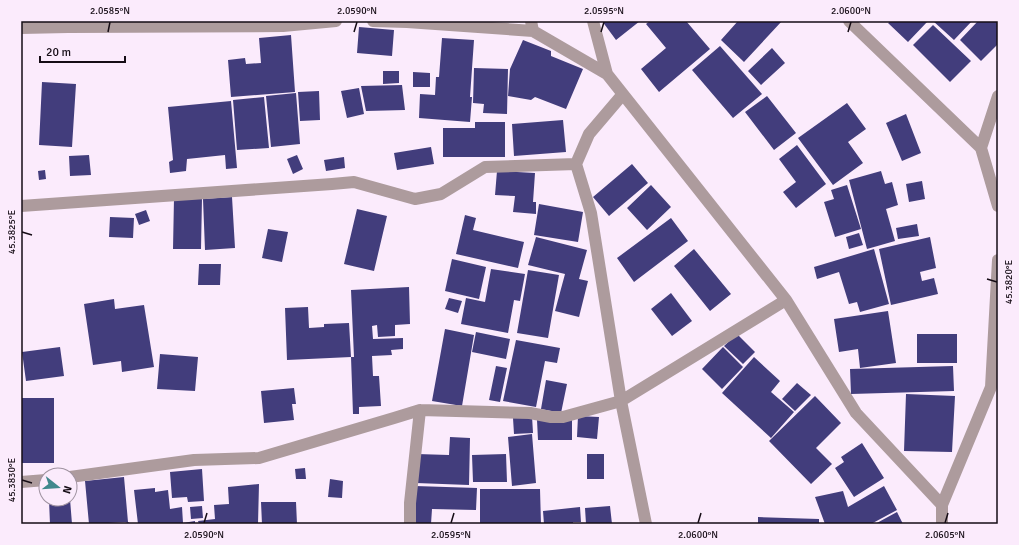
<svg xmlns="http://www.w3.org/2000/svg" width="1019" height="545" font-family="Signika,sans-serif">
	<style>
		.building { fill: #423d7c }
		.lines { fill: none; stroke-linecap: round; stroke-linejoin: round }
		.street { stroke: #ad9b9d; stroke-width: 12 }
		.ticks { fill: none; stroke: #150c15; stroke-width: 1.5 }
		.neatline { fill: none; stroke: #150c15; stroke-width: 1.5 }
		.ticks-label { font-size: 10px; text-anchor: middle; fill: #150c15 }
	</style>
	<rect width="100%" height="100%" fill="#fbebfc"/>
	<path class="building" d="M602,21H640L616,40Z
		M650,21H686L710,49L659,92L641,69L666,48L646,24Z
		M738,21H782L744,62L721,40Z
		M891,21H928L908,42L888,23Z
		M933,21H972L954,40Z
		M978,21H998V44L981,61L960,40Z
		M933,25L971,61L950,82L913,45Z
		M359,27L394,30L392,56L357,53Z
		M291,35L295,92L231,97L228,60L245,58L246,64L261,63L259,38Z
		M442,38L474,40L470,97H472L470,122L419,118L420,94L435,95L436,77H439Z
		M523,40L551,51V56L583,69L566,109L535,97L531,100L508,96L510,69Z
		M720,46L762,94L733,118L692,70Z
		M772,48L785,63L761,85L748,71Z
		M474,68L508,69L507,114L483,113L484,104L473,103Z
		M383,71H399V83L383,84Z
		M413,72L430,73V87H413Z
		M42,82L76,84L72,147L39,145Z
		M402,85L405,110L366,111L361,86Z
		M359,88L364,114L347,118L341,91Z
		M319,91L320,120L300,121L298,92Z
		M296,93L300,144L271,147L266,96Z
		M767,96L796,133L774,150L745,112Z
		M264,97L269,148L237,150L233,100Z
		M231,101L237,168L226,169L225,155L187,159L186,171L170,173L169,162L173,160L168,107Z
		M847,103L866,129L848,142L863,163L833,185L798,138Z
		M906,114L921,153L902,161L886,123Z
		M563,120L566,152L514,156L512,124Z
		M475,122H505V157H443V128H475Z
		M797,145L826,184L796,208L783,192L796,182L779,159Z
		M431,147L434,164L397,170L394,153Z
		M89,155L91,175L70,176L69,156Z
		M297,155L303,169L293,174L287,159Z
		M344,157L345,168L326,171L324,160Z
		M632,164L648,183L609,216L593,197Z
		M45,170L46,179L39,180L38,171Z
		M497,171L535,173L533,202H536V214L513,212L515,196L495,195Z
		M881,171L885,184L892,182L898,205L886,209L895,241L867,249L849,180Z
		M922,181L925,199L909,202L906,184Z
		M651,185L671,207L647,230L627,208Z
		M847,185L861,229L835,237L824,202L834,199L831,190Z
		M232,197L235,248L205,250L203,199Z
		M174,198H202L201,249H173Z
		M539,204L583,212L578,242L534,235Z
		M357,209L387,216L374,271L344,264Z
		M146,210L150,221L139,225L135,214Z
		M465,215L476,218L473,230L524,242L518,268L456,254Z
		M110,217L134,218L133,238L109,237Z
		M671,218L688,241L634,282L617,258Z
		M917,224L919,236L898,239L896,228Z
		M268,229L288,232L282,262L262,258Z
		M859,233L863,245L849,249L846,237Z
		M536,237L587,250L579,279L588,281L579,317L555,311L565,274L528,265Z
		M930,237L936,268L920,272L922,281L934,278L938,294L891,305L879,249Z
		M694,249L731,294L710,311L674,266Z
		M874,249L889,304L860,312L857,302L849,304L839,272L817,279L814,267Z
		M452,259L486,267L479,299L445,291Z
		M199,264H221L220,285H198Z
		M491,269L525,274L520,301L514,300L508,333L461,324L466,298L485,302Z
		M528,270L559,275L548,338L517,333Z
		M409,287L410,324L395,325V336L378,337L377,325L372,326L373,339L403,338V349L391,350L392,355L372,356L373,376H379L381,406L359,407V414H353L351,357H354L351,290Z
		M671,293L692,321L672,336L651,309Z
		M449,298L462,301L458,313L445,309Z
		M114,299L115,309L144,305L154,367L122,372L121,361L93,365L84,304Z
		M308,307L309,328L324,327V324L349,323L351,357L287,360L285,308Z
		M888,311L896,363L860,368L858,349L839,352L834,319Z
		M445,329L474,335L462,406L432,401Z
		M476,332L510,339L506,359L472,352Z
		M737,334L755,352L743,364L724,346Z
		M917,334H957V363H917Z
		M516,340L560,348L557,363L545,361L536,407L503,401Z
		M60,347L64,376L26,381L22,352Z
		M723,347L743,367L722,389L702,369Z
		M160,354L198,357L195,391L157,389Z
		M754,357L780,381L771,392L794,412L771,438L722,393Z
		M496,366L507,368L500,402L489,400Z
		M953,366L954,391L851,394L850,369Z
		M546,380L567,384L561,413L541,409Z
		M797,383L811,395L795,411L782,399Z
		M294,388L296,404H292L294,420L264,423L261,391Z
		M906,394L955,396L952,452L904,451Z
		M815,396L841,423L816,448L832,464L811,484L769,441Z
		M22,398H54V463H21Z
		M532,416L533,433L514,434L513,418Z
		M578,416L599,417L597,439L577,437Z
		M572,419V440H538L537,420Z
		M532,434L536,483L512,486L508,437Z
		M450,437L470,438L469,485L416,483L417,454L449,455Z
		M862,443L884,478L854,497L835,468L844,462L841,457Z
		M506,454L507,482H473L472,455Z
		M587,454H604V479H587Z
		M305,468L306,479H296L295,469Z
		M202,469L204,501L188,502L187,497L172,498L170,472Z
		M124,477L128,522L131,524H122L128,522L89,524L85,481Z
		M330,479L343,481L342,498L328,497Z
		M259,484L258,524H199L198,521L215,519L214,505L229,504L228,487Z
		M415,486L477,488L476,510L432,509L431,524H414Z
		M884,486L897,510L871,524H825L815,497L843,491L848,507Z
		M155,488V492L168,490L170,509L182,507L183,523L195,521V524H138L134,490Z
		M480,489H540L541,524H480Z
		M70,499L72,524H50L49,500Z
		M261,502H296L297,524H262Z
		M202,506L203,518L191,519L190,507Z
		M610,506L612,524H586L585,508Z
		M580,507L581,522H573V524H544L543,511Z
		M897,512L903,524H875Z
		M758,517L819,519V524H758Z"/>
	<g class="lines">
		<path class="street" d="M373,21L407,22L533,31
			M531,21L533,31L607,74
			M593,21L607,74L786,300L856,413L942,505
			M849,21L981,148
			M21,28L68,27L283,26L336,21
			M623,94L589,134L576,164L591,213L621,401L646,524
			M998,96L981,148L998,206
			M21,206L332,184L354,182L415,199L441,194L485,167L576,164
			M70,477L194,460L259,458L394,418L420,410L530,413L551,417H563L621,401L786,300
			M21,482L46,480
			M410,524V503L420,410
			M942,524V505L991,387L998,260"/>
	</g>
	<path class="ticks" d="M108,32L110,22M354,32L357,22M601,32L604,22M848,32L851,22M22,232L32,235M987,279L997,282M22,480L32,483M204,523L207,513M451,523L454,513M698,523L701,513M945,523L948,513"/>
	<rect width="1019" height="545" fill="none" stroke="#fbebfc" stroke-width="44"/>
	<g transform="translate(58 487) rotate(107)"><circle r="19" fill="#fbebfc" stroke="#9f92a0"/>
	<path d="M0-3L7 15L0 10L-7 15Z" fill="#40888d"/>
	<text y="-6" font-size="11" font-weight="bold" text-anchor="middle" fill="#150c15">N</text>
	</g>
	<path d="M40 56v6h85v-6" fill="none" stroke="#150c15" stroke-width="2"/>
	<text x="46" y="56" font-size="12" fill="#150c15" stroke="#fbebfc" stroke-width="3" paint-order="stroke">20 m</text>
	<rect x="22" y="22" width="975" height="501" class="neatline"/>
	<g class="ticks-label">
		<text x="110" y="14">2.0585°N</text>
		<text x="357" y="14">2.0590°N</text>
		<text x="604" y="14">2.0595°N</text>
		<text x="851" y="14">2.0600°N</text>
		<text transform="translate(11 232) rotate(-90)" y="4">45.3825°E</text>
		<text transform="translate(1008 282) rotate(-90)" y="4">45.3820°E</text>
		<text transform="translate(11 480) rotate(-90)" y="4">45.3830°E</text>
		<text x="204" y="538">2.0590°N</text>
		<text x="451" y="538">2.0595°N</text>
		<text x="698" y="538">2.0600°N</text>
		<text x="945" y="538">2.0605°N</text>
	</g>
</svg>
